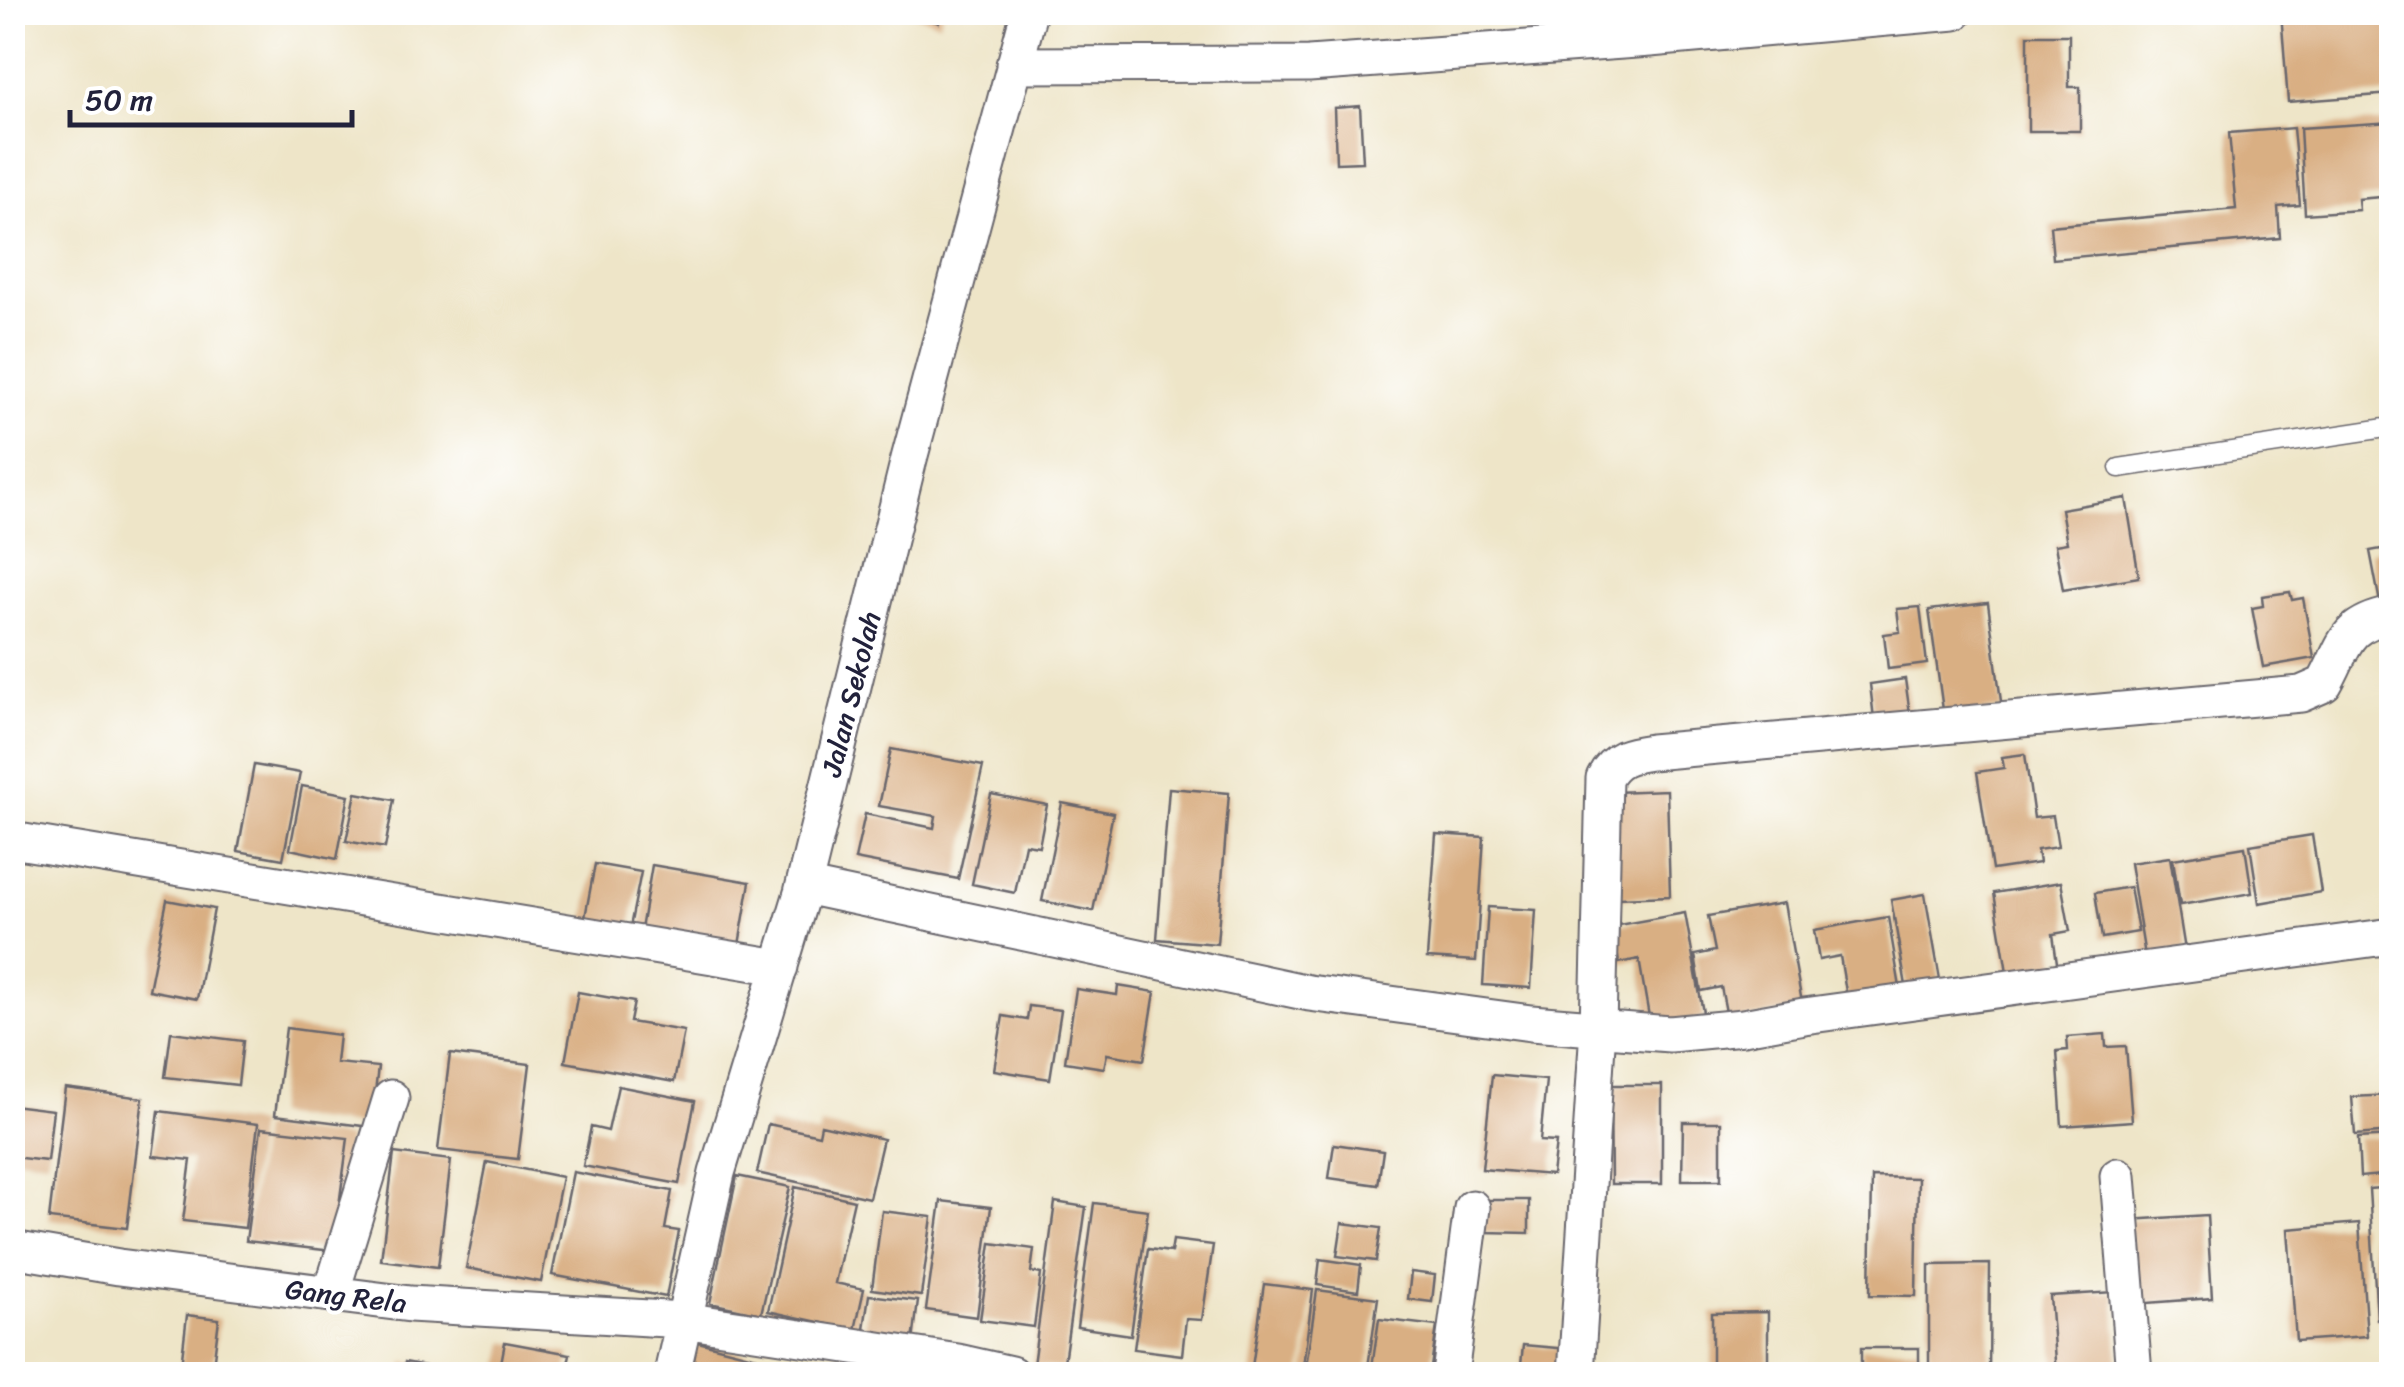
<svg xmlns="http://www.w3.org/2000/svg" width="2404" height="1387" font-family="Sriracha,sans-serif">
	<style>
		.building { fill: #d9af83 }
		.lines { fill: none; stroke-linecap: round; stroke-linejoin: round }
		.lane-casing { stroke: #69666c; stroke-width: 21 }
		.street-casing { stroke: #69666c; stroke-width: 39 }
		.lane { stroke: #fff; stroke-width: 18 }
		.street { stroke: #fff; stroke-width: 35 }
		.labels { text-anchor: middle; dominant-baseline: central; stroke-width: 8; stroke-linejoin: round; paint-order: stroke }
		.street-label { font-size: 28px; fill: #22223b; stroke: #fff }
	</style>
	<rect width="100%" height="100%" fill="#fff"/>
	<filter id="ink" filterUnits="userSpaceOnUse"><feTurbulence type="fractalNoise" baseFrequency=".01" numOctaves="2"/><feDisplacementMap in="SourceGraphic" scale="20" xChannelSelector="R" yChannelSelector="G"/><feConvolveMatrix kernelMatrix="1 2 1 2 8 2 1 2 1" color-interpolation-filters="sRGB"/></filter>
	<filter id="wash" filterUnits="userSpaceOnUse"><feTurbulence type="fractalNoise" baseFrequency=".0048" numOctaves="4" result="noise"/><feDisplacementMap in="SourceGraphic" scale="40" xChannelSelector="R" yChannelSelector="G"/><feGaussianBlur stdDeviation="2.25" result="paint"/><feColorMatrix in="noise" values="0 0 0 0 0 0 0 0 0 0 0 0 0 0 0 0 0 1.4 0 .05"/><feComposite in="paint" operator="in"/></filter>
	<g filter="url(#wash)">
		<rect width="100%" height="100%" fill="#eee5c8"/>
		<g id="blocks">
			<path class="building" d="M906,12H943L939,23Z
				M1620,12H1690V27L1621,29Z
				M2281,12H2392V94L2288,102Z
				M2028,35H2069V87H2080V131H2028Z
				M1360,106L1363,162L1336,163L1334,108Z
				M2392,122V196L2358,199L2359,210L2305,214L2300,128Z
				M2293,128L2300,205L2278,207L2280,238L2053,259L2050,226L2236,209L2229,133Z
				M2126,498L2139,577L2063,590L2055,545L2067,543L2061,509Z
				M2392,547V606L2381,608L2370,551Z
				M2290,592L2292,600L2303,598L2314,658L2263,667L2252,608L2263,606L2262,596Z
				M1988,603L2002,709L1944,717L1929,610Z
				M1920,607L1927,664L1888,669L1884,634L1900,632L1897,609Z
				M1905,679L1910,714L1874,719L1870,684Z
				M891,749L983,766L958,879L855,859L865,814L934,828L936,816L879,806Z
				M2025,754L2034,818L2053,816L2058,847L2037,850L2039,863L1992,870L1977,772L2004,768L2002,757Z
				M254,765L300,773L283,859L238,851Z
				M302,786L349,795L337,859L290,849Z
				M1169,788L1229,793L1217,944L1157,939Z
				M1667,790L1670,896L1618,898L1614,792Z
				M356,793L394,800L385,848L346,841Z
				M991,794L1047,805L1039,846L1025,844L1015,893L972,884Z
				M1062,803L1113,813L1093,911L1042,901Z
				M2392,829V854H2389L2385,830Z
				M1436,834L1484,837L1476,961L1427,958Z
				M2312,835L2321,892L2259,903L2250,845Z
				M2245,847L2252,893L2180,905L2173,859Z
				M2170,857L2185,950L2145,956L2130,863Z
				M595,864L641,872L628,937L583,928Z
				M652,865L750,882L739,945L639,941Z
				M2061,882L2070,931L2053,934L2058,970L2008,978L1994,893Z
				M2130,887L2138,932L2102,938L2095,893Z
				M1925,894L1942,991L1908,997L1891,900Z
				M167,900L214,909L197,999L149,990Z
				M1784,903L1803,1008L1728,1022L1721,987L1701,991L1695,955L1715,951L1708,916Z
				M1488,907L1536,910L1531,988L1483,985Z
				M1685,913L1704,1018L1651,1028L1639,959L1619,963L1613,926Z
				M1888,917L1902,999L1849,1009L1840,956L1819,960L1814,930Z
				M1118,986L1155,992L1144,1060L1107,1054L1104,1068L1065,1062L1076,989L1117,995Z
				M578,992L634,1002L630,1022L684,1031L674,1082L565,1062Z
				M1029,1006L1061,1010L1050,1079L994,1070L1003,1016L1027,1020Z
				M286,1028L339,1035L336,1063L378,1067L371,1127L275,1115Z
				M171,1032L243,1041L238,1085L165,1077Z
				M2105,1034L2106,1047L2126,1046L2132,1121L2062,1126L2057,1051L2068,1050L2067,1037Z
				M450,1054L530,1064L518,1159L438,1150Z
				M1492,1075L1546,1080L1540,1141L1556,1142L1552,1175L1482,1169Z
				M1610,1085H1662V1184H1611Z
				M618,1086L695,1101L679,1184L583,1166L591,1127L608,1131Z
				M65,1088L143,1098L127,1228L49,1219Z
				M2392,1095V1132L2355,1135L2352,1097Z
				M12,1105L53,1110L47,1161L12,1157Z
				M159,1111L258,1124L245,1228L183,1221L191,1160L153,1156Z
				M1683,1122H1721V1180H1682Z
				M768,1124L819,1135L821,1125L883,1139L869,1198L757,1173Z
				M261,1128L348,1138L333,1251L246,1241Z
				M2392,1136V1174L2360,1177L2358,1138Z
				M1334,1144L1383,1151L1378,1185L1329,1178Z
				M394,1153L451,1160L438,1267L381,1260Z
				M487,1162L562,1177L541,1282L466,1268Z
				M573,1172L672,1191L665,1229L679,1231L666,1297L552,1275Z
				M737,1176L790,1187L761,1314L710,1303Z
				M1872,1177L1918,1178L1916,1296L1870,1295Z
				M795,1187L854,1200L835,1283L864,1289L855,1330L768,1311Z
				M2392,1187V1318L2377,1319L2369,1189Z
				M1484,1200H1529V1233L1484,1232Z
				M941,1201L991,1207L977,1317L926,1310Z
				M1055,1202L1086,1207L1063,1369L1033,1365Z
				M1094,1203L1148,1210L1131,1335L1077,1327Z
				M882,1211L932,1217L921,1296L872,1289Z
				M2207,1215L2212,1298L2135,1304L2129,1220Z
				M1342,1223L1381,1228L1376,1261L1337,1256Z
				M2359,1223L2367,1336L2296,1341L2288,1229Z
				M1173,1240L1213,1245L1202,1320L1186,1319L1182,1355L1134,1349L1148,1249L1171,1252Z
				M991,1243L1034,1249L1031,1272L1041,1274L1034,1327L980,1320Z
				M1320,1259L1361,1265L1358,1291L1317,1285Z
				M1990,1264L1989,1374H1929V1265Z
				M1411,1272L1435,1275L1432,1302L1408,1299Z
				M1264,1284L1313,1290L1302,1374H1251Z
				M1317,1290L1378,1298L1367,1374H1305Z
				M2114,1292L2119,1374H2056L2050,1296Z
				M869,1295L918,1301L913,1342L863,1335Z
				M1768,1312V1374H1712V1313Z
				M187,1315L219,1319L212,1374H180Z
				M1379,1319L1437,1326L1430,1374H1371Z
				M690,1340L820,1373V1374H681Z
				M505,1342L570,1354L566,1374H499Z
				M1523,1345L1568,1349L1566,1374H1520Z
				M1861,1348H1919V1374H1861Z
				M405,1362L461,1373V1374H403Z"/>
		</g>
	</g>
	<g filter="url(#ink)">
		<use href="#blocks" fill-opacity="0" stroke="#69666c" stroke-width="2.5"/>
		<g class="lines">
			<g class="lane-casing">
				<path id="lane" d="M2119,468L2392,427"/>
			</g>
			<g class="street-casing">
				<path id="street" d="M1014,65L1309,64L1650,39L1955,12
					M12,840L780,967
					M804,886L1309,993L1531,1023L1670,1034L1743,1027L1804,1016L2392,936
					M2118,1176L2134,1374
					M12,1249L119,1267L410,1304L683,1320L958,1362L1011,1374
					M331,1294L391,1098
					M672,1374L717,1173L802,893L909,459L1029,12
					M1450,1374L1472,1208
					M1576,1374L1598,1028L1604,778C1615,757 1629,755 1651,752L2301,694L2324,684C2346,645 2342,625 2392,615"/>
			</g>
			<use href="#lane" class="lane"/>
			<use href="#street" class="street"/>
		</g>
	</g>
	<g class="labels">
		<g class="street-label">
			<text transform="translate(851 694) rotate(-76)">Jalan Sekolah</text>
			<text transform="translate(346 1296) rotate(7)">Gang Rela</text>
		</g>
	</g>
	<rect width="2404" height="1387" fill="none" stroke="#fff" stroke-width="50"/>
	<path d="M70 110v15h282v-15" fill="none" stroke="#22223b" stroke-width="5"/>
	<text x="85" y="110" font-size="30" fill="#22223b" stroke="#ffffff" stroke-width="8" paint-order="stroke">50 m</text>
</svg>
